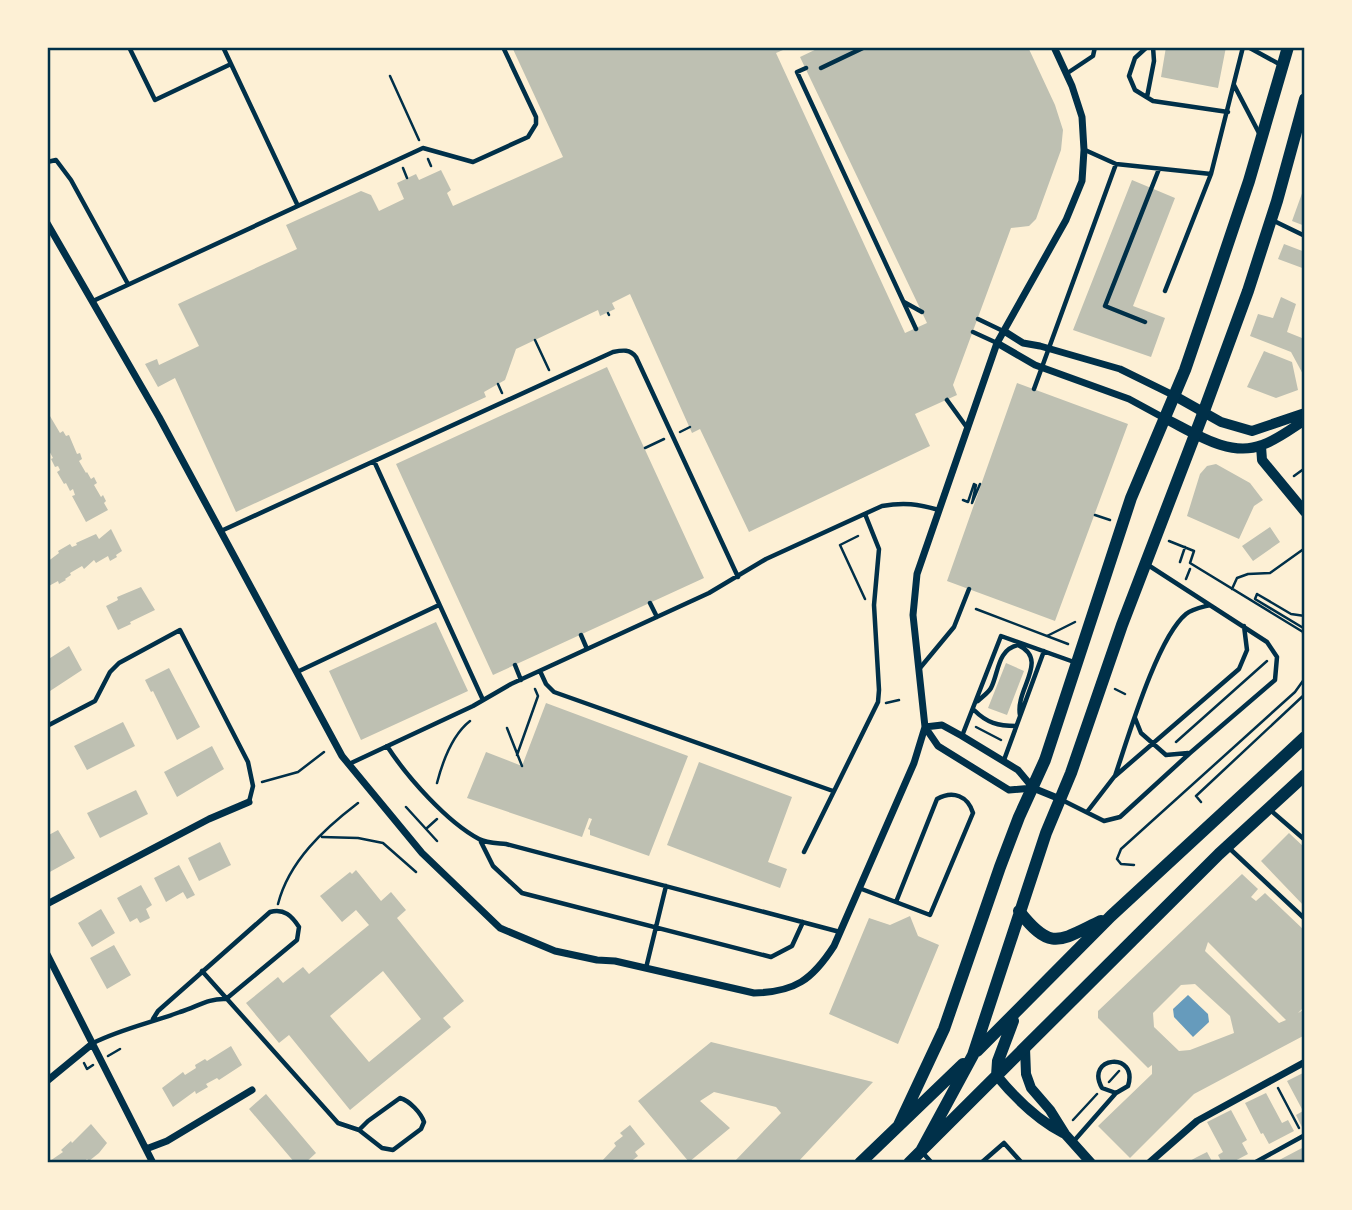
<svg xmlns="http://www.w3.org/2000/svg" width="1352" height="1210" font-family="'Nunito Sans',sans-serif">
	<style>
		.water { fill: #669bbc }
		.building { fill: #bec0b2; fill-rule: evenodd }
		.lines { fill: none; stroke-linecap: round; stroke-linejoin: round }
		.path { stroke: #003049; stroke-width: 2.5 }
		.service { stroke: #003049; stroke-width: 4.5 }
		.minor { stroke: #003049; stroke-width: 7 }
		.tertiary { stroke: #003049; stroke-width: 10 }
		.primary { stroke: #003049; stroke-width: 12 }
		.neatline { fill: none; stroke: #003049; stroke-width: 2.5 }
	</style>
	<rect width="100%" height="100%" fill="#fdf0d5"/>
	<path class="water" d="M1188,995L1208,1014L1209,1022L1193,1037L1174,1017L1173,1009Z"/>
	<path class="building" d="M512,47H790L776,53L905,333L927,323L800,57L821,47H1028L1055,105L1063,130L1061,150L1036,219L1029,226L1011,228L953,385L957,395L915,414L930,446L749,532L700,429L692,433L630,294L612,303L615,309L600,316L598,310L516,349L505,380L484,392L486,397L236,512L175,378L158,387L145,364L157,359L159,365L199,346L178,304L297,249L286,225L361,191L371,195L379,211L404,199L397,183L416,174L419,180L441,170L451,190L447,193L453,206L563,157Z
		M1166,47H1226L1218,88L1161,77Z
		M1132,180L1175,198L1133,306L1165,318L1151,357L1073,330Z
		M1305,185V226L1292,221Z
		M1284,244L1305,252V269L1278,259Z
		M1281,297L1296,304L1287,332L1302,338L1305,335V378L1291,352L1250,336L1258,314L1273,318Z
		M1264,351L1292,362L1298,390L1276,398L1247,387Z
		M607,367L704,578L493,675L396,464Z
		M1017,383L1128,424L1055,621L947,581Z
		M47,411L60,433L63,431L66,436L69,435L77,454L80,453L82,459L79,461L86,473L87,472L91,479L94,477L97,483L94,485L101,497L103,495L106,501L104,503L108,510L86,522L72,496L75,495L73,489L70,491L66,483L64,484L57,472L60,470L58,466L55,467L51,459L53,458L47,447Z
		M1216,464L1250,483L1263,500L1254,506L1239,539L1187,516L1200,474L1207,466Z
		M1270,527L1280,542L1253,561L1242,546Z
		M111,529L122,551L116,555L117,557L110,561L108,556L96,563L94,560L84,569L82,566L70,573L71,575L65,579L66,580L59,584L58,581L47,587V562L59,553L58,551L70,544L72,547L77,545L76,543L96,534L99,539Z
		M141,587L155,610L130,622L131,624L118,630L106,606L118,600L117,597Z
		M436,622L468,691L361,740L329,671Z
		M69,646L82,670L47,693V660Z
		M1006,663L1024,671L1007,715L988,708Z
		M169,668L200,727L177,740L153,691L151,692L145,680Z
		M546,703L688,756L649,856L590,835V830L588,829L592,819L589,818L582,837L467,798L486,752L522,766Z
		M123,722L135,746L87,770L74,746Z
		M212,746L224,769L177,797L164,772Z
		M699,762L792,797L768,862L787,869L780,888L667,845Z
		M136,790L148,814L100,838L87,813Z
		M58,830L75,858L48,873L47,836Z
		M1289,833L1305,848V907L1261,861Z
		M220,842L231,865L199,881L188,858Z
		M179,865L195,895L187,899L183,892L166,902L154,878Z
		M356,870L381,901L391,892L406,910L397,918L464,1001L443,1018L451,1027L350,1110L289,1035L279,1043L246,1003L278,977L283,983L303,967L309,974L369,925L356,910L342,922L320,896L350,872L352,874ZM383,971L421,1019L369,1062L330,1016Z
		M1242,874L1258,889L1251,897L1256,901L1265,893L1305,931V1006L1298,1013L1305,1009V1035L1194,1094L1130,1158L1098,1126L1152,1074V1065L1148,1068L1098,1018V1011ZM1208,942L1286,1020L1279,1023L1205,951ZM1195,984L1230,1016L1234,1033L1190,1050L1179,1051L1154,1027L1153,1013L1181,985Z
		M141,885L152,905L146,909L150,918L140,923L137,918L130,922L117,898Z
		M101,909L115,933L92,947L78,923Z
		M910,916L918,936L939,945L898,1044L829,1014L869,918L890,925Z
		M114,945L131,975L107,989L90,958Z
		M711,1042L873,1082L797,1163H733L781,1113L776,1107L714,1092L700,1101L730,1128L689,1162L638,1101Z
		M231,1046L242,1065L219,1080L217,1078L206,1084L208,1087L196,1094L195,1091L173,1107L162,1088L183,1072L185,1075L196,1068L195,1065L205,1059L207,1061Z
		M1305,1072V1126L1302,1127L1296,1115L1303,1111L1287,1081Z
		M1266,1093L1282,1123L1288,1120L1294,1131L1269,1144L1263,1133L1261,1134L1245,1103Z
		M266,1094L316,1153L305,1163H295L249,1109Z
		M1231,1110L1247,1140L1242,1143L1248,1154L1231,1163H1222L1218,1155L1223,1152L1207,1122Z
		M91,1124L107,1143L99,1153L89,1161L87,1159L83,1163H47L63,1152L61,1150L71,1141L72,1143Z
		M630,1125L645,1144L635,1152L638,1156L629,1163H600L616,1146L614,1143L623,1136L620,1133Z
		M1304,1147L1305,1163H1274L1283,1158Z
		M1207,1152L1213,1163H1186L1197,1157Z"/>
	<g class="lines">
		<path class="path" d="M390,76L419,140
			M428,159L431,166
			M403,168L407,178
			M608,313L609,315
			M535,340L549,370
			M498,384L502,393
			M680,432L690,427
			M645,448L664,439
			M1294,476L1305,468
			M963,500L968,502L974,484L976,485L972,503L980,484
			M1095,515L1110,520
			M858,536L840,545L865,599
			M1169,541L1194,551L1190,563L1303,632
			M1180,562L1185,547
			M1186,579L1190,569
			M1232,589L1237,578L1248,574L1270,573L1305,548
			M976,609L1068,644
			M1047,636L1075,622
			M1304,644L1303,632L1305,629L1255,599L1257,594L1291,614L1305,616
			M1115,689L1125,694
			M886,703L899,700
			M976,727L1001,740
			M507,728L522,766
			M1176,742L1267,661
			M517,755L538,696L535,689
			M262,782L298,772L324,752
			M437,783C443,760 452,735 470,721
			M1201,802L1196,796L1305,694
			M406,807L437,841
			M427,828L437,819
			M322,837L358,838L383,843L416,872
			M1134,865L1121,864L1117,859L1121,849L1295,692L1305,678
			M278,904C289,861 324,829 358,803
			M108,1056L120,1049
			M84,1063L87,1069L93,1065
			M1109,1082L1119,1071
			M1278,1088L1299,1128
			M1073,1120L1097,1094"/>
		<path class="service" d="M129,47L155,100L231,64
			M223,47L297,204
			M1147,47L1135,58L1129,76L1135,90L1153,101L1228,112
			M1248,47L1281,65
			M806,68L797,72L916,329
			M821,68L865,47
			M1066,74L1093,56L1095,47
			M1234,85L1259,133
			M1147,97L1154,61L1153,47
			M1085,150L1116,164L1211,174L1165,291
			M47,162L56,160L71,180L128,284
			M1211,174L1243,47
			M1272,220L1305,236
			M93,301L423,148L473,162L528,137L536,124V117L503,47
			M904,302L922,312
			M978,319L1003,331
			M1145,322L1105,306L1159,169
			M973,332L997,343
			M1034,389L1116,164
			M947,400L968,429
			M374,461L483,700
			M221,531L613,352C623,350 630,349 636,357L738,577
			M650,603L657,617
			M581,635L587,649
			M515,665L521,680
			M920,668L954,627L969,589
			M540,671L546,684L554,692L833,791
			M297,672L439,605
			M978,701C982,697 988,693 991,688C999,672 997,650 1018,645C1050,660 1015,689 1020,715
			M974,710C987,723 998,726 1016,726
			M1135,718L1141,733L1166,755L1188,753
			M47,726L95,701L110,672L119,663L180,630L248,762L253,786L249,802
			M962,736L1001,636L1074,662
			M387,746C407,777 447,822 479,839C486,843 497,843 506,844L840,932
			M1004,760L1044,651
			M349,764L473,706L511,684L709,593L766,559L882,506C904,502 918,504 939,510
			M1115,776C1128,738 1157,638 1186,614C1192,609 1203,607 1210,605
			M1062,800L1104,821L1120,817L1190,753L1275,680L1277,657L1267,642L1148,565
			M1269,809L1305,840
			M1087,812L1114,777L1239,669L1247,650L1244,626
			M481,842L493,866L522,893L771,957L792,946L803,922
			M1228,847L1305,919
			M804,852L878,702L879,690L874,605L879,549L865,514
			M859,888L930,915L973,813C968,796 953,790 937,799L896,902
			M646,968L666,886
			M202,971L338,1123L359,1130L382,1148L393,1150L421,1129L424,1122C421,1113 410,1101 400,1098L368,1121L359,1130
			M93,1043C121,1029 150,1023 180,1012C197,1007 208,998 226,999L297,940L299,927C292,916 284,908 270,912L158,1011L153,1019
			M1073,1142L1116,1093L1128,1086C1139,1051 1084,1056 1102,1088L1116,1093
			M922,1152L932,1163
			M981,1163L1004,1143L1022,1163
			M1254,1163L1305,1135"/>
		<path class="minor" d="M47,223L159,417L342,756L422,853L500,928L555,951L597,960L615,961L754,993C795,992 812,980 834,946L914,763L925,727L913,615L917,574L997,343L1066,220L1082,181L1084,150L1082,117L1072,86L1054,47
			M1004,331L1023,343L1040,346L1120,369L1173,395
			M997,343L1035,365L1129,399L1164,418
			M925,727L938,746L1009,790L1033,788L1060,799
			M925,727L942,725L962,736L1018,770L1033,788
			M47,904L209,819L249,802
			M47,954L153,1163
			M47,1081L92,1044
			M146,1149L167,1141L252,1090
			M1149,1163L1197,1121L1305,1062"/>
		<path class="tertiary" d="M1173,395L1221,422L1252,431L1305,413
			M1164,418C1193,432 1229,458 1262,445C1277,440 1291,429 1305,420
			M1261,446L1262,460L1305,512
			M1025,1048L1026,1074L1031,1088L1050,1110L1065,1134L1091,1163
			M997,1076C1016,1099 1036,1119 1063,1133"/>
		<path class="primary" d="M1019,911C1051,952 1059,941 1101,921
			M977,1051L1111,916L1305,737
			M997,1076L998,1061L1013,1021
			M899,1125L944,1029L1000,867L1019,817L1045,760L1131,498L1185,370L1215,282L1249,181L1288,47
			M921,1151L973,1055L1046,833L1071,773L1122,625L1201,419L1248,291L1277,201L1305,99
			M860,1163L963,1064
			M909,1163L1219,854L1305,775"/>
	</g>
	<rect width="1352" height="1210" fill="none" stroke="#fdf0d5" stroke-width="98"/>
	<rect x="49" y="49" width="1254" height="1112" class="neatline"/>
</svg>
